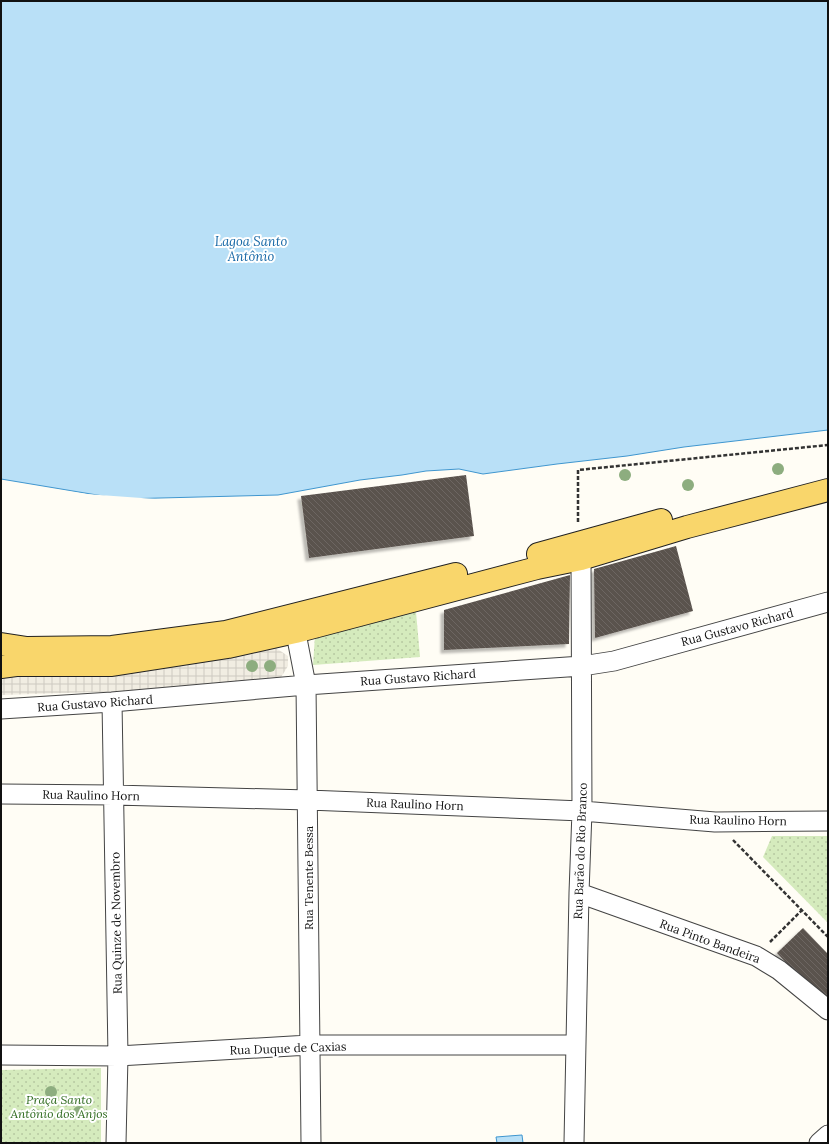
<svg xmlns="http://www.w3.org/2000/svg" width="829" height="1144" font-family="Lora,serif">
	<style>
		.park { fill: url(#park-dots) }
		.plaza { fill: url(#plaza-grid) }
		.water { fill: #b9e0f7; stroke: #3f96cf }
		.pier { fill: #fffdf5 }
		.building { fill: url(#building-back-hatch); filter: url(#shadow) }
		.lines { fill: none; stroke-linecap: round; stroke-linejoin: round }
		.minor-casing { stroke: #444; stroke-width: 21 }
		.major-casing { stroke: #222; stroke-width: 24 }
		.path { stroke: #333; stroke-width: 2.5; stroke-dasharray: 4 2; stroke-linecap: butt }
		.minor { stroke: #fff; stroke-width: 19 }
		.major { stroke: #f9d66b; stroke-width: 22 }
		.tree { fill: #8dad7f }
		.labels { text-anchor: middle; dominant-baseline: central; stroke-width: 4; stroke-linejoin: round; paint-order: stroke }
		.street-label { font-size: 12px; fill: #111; stroke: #fff }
		.park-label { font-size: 12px; font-style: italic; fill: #2f6b1f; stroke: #fff }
		.water-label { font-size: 13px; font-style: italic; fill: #1768a6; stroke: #fff }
	</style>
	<defs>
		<pattern id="park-dots" width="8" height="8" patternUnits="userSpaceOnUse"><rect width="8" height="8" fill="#d5ebbd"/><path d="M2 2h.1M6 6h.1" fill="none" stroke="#b6c8a1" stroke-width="1.8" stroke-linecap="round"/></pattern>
		<pattern id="plaza-grid" width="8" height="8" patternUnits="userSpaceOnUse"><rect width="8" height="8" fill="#f1ede2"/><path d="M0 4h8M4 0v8" fill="none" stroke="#cecac1"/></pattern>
		<pattern id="building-back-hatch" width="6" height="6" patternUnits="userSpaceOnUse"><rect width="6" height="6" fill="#5a524d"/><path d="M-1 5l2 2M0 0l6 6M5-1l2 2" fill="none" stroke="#6d6662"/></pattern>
		<filter id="shadow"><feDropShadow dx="-3.5" dy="3.5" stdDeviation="1" flood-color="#0004"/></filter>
	</defs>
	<rect width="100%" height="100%" fill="#fffdf5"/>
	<path class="park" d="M416,612L420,657L313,665L315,636Z
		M772,836H828V923L763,857Z
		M101,1068V1143H1V1070Z"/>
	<path class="plaza" d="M273,646L288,656V666L280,679L130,691L2,695L1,675Z"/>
	<path class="water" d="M1,1H828V430L684,447L627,456L557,464L483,474L459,469L426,471L402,475L360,480L278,495L121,499L1,479Z
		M522,1135L523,1143H497L496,1137Z"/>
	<path class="pier" d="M1,481L86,494L169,500L121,501Z"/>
	<path class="building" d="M466,475L474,536L309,558L301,496Z
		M676,546L693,611L595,638L594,569Z
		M570,575L569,644L444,650V610Z
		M803,928L828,954V1003L826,1005L777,953Z"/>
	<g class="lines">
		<g class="minor-casing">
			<path id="minor" d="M293,618L306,685L311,1143
				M112,702L118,1056L116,1143
				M1,709L112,702L306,685L582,666L614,661L828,602
				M1,794L114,795L308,800L582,811L715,822L828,821
				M579,893L756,956L779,970L828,1010
				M1,1055L118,1056L309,1045H575
				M574,1143L579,893L582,811L581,559L579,545
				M819,1143L828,1135"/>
		</g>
		<g class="major-casing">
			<path id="major" d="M538,554L661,520
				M1,644L27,648L112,647L226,632L456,574
				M1,667L16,665H112L228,647L295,632L537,568L581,559L687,527L828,490"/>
		</g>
		<path class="path" d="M578,522V470L828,445
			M733,840L828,937
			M770,942L802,910"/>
		<use href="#minor" class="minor"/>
		<use href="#major" class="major"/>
	</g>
	<g class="tree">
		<circle cx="778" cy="469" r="6"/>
		<circle cx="625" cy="475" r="6"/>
		<circle cx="688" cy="485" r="6"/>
		<circle cx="252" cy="666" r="6"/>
		<circle cx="270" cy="666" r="6"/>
		<circle cx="51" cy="1092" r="6"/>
		<circle cx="79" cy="1112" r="6"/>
	</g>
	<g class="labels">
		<g class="street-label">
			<text transform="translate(737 627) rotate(-15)">Rua Gustavo Richard</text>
			<text transform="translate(418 677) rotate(-4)">Rua Gustavo Richard</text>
			<text transform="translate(95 703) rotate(-4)">Rua Gustavo Richard</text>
			<text transform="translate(91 795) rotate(1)">Rua Raulino Horn</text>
			<text transform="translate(415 804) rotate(2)">Rua Raulino Horn</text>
			<text transform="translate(738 820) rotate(1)">Rua Raulino Horn</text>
			<text transform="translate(580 851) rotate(-88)">Rua Barão do Rio Branco</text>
			<text transform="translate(308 878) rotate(-90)">Rua Tenente Bessa</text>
			<text transform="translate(116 923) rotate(-91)">Rua Quinze de Novembro</text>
			<text transform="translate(710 941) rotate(20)">Rua Pinto Bandeira</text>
			<text transform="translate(288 1048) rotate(-2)">Rua Duque de Caxias</text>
		</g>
		<g class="park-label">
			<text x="59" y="1099">Praça Santo<tspan x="59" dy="14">Antônio dos Anjos</tspan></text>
		</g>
		<g class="water-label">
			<text x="251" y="241">Lagoa Santo<tspan x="251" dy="15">Antônio</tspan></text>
		</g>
	</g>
	<rect width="829" height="1144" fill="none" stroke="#111111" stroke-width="4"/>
</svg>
